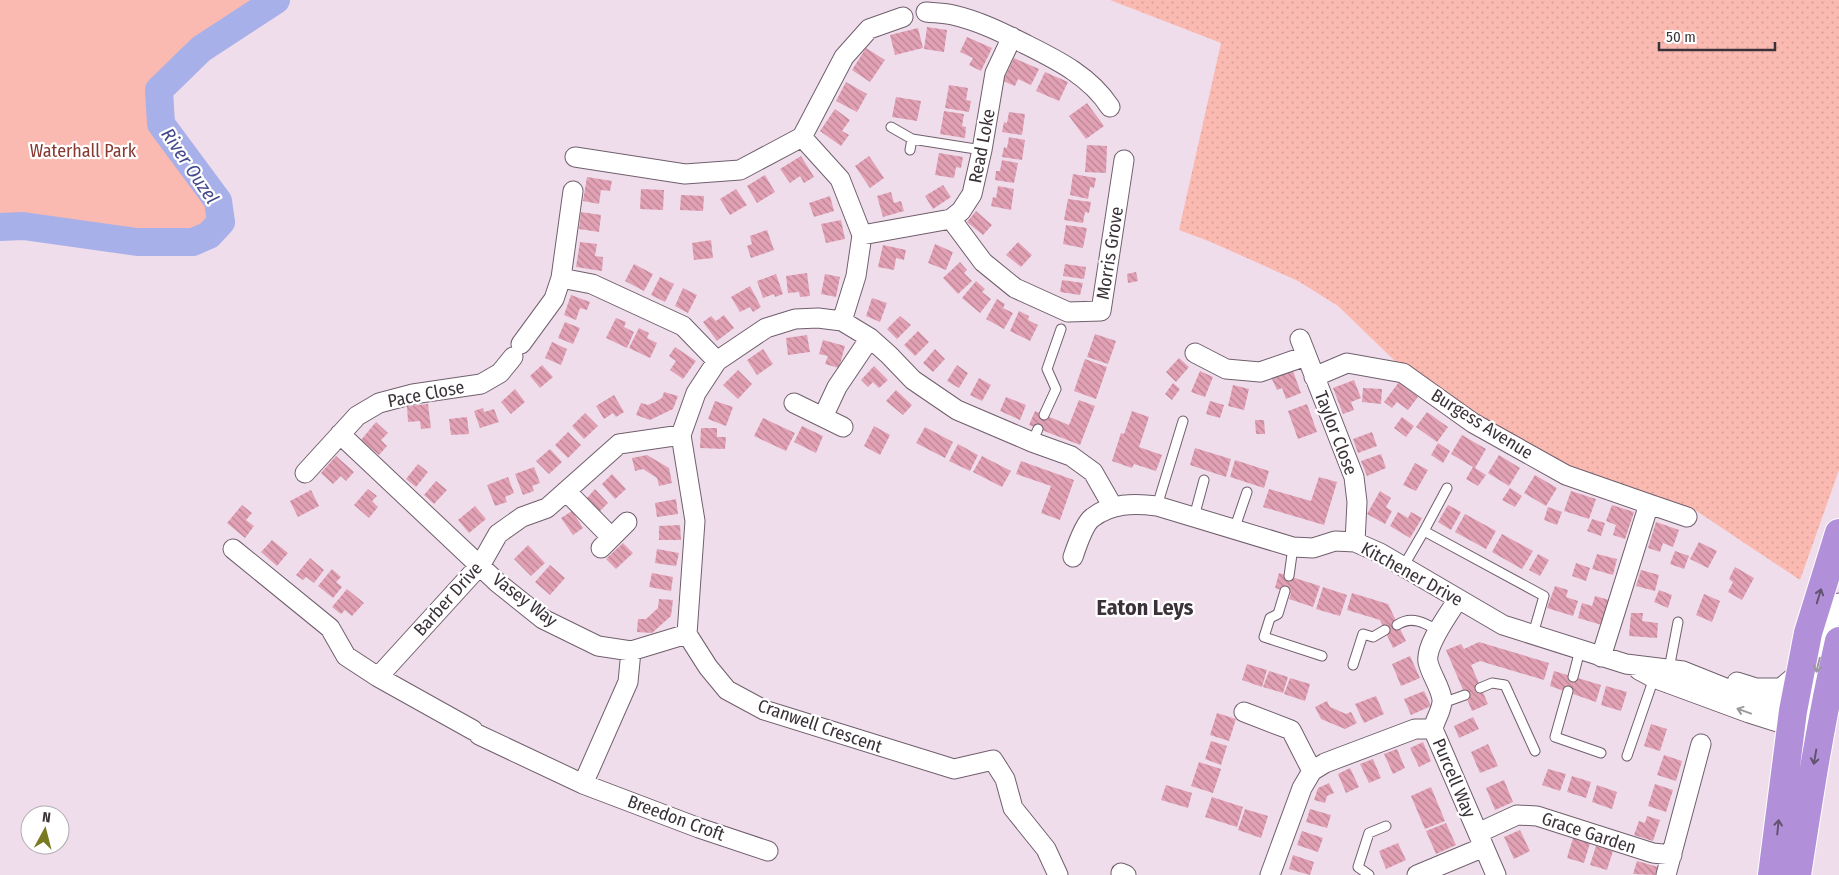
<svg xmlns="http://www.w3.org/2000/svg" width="1839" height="875" font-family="'Fira Sans Condensed',sans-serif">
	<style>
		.grass { fill: url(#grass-dots) }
		.park { fill: #fbbab1 }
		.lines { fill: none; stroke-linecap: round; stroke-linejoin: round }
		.river { stroke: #a7b0e8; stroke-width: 28 }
		.building { fill: url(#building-back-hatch) }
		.lane-casing { stroke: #705f6d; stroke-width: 11 }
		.street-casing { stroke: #705f6d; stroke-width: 21 }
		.highway-casing { stroke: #fff; stroke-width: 30 }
		.lane { stroke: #fff; stroke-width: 9 }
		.street { stroke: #fff; stroke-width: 19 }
		.highway { stroke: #b290d9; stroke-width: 28 }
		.oneway { stroke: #645370 }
		.oneway2 { stroke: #9c989c }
		.labels { text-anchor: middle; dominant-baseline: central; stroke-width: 4.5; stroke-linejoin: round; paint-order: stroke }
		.street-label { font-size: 18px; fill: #3a3238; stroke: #fff }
		.park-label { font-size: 18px; fill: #863831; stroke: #fff }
		.water-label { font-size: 19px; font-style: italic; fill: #43488b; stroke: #fff }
		.district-label { font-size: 22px; font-weight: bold; fill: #3a3238; stroke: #fff }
	</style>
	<defs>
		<pattern id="grass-dots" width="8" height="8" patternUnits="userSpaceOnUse" patternTransform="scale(1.25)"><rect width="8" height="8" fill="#fbbab1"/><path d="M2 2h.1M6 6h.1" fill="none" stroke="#d8a099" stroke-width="1.8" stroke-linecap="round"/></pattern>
		<pattern id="building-back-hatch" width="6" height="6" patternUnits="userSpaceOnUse" patternTransform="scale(1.25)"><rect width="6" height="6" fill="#e2a1b4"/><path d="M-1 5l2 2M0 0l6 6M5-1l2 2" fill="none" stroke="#b88493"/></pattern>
	</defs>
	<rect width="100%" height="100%" fill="#f0ddec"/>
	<path class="grass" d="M1110,0H1839V470L1800,580L1695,510L1561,465L1468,413L1397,363L1338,306L1298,281L1211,242L1179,230L1221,43Z"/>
	<path class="park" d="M0,0H276L201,49L159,90L161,124L218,201L221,222L209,235L193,242H137L23,226L0,227Z"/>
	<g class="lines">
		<path class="river" d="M0,227L23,226L137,242H193L209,235L221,222L218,201L161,124L159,90L201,49L276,0"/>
	</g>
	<path class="building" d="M927,27L947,30L944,52L924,49Z
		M918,28L923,48L895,55L890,35Z
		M967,37L992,48L981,71L969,65L973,58L960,52Z
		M866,48L885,60L870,82L852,70Z
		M1014,58L1039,69L1031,85L1018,79L1015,86L1003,81Z
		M1045,72L1068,82L1059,101L1036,91Z
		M846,82L867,94L857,112L836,101Z
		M949,85L968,88L966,100L971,101L969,112L945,108Z
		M896,97L921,101L917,121L892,117Z
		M1087,103L1104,126L1086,139L1069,116Z
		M835,109L850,120L842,131L849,135L841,146L820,131Z
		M944,111L964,114L962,126L966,127L965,138L940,134Z
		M1009,112L1025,114L1022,135L1002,132L1004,122L1007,123Z
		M1009,137L1025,140L1022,160L1002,157L1004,147L1007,148Z
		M1087,145L1107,146L1106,173L1085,172Z
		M939,153L963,157L961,168L956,167L954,178L935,175Z
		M801,156L814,177L804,183L800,176L790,183L780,169Z
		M869,156L884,178L870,188L855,166Z
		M1002,160L1018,163L1014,183L995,180L996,171H1000Z
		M1073,174L1096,178L1094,188L1090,187L1088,199L1070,195Z
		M765,175L775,192L757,203L747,186Z
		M587,177L612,181L610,191L601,190L599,204L583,201Z
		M943,185L951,197L933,209L925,196Z
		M998,186L1014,189L1011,210L991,206L993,197L996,198Z
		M641,189L664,190L663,210L640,209Z
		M736,189L747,205L730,215L720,199Z
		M891,192L894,203L901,201L904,211L883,217L877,196Z
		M681,195L704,196L703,211L680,210Z
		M830,196L834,211L814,217L809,203Z
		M1068,199L1091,202L1089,213L1085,212L1083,223L1064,220Z
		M976,211L992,225L983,235L967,222Z
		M581,212L601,215L599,232L579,229Z
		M841,220L845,239L826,243L821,224Z
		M1066,225L1087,228L1083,248L1063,244Z
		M767,230L774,250L751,258L747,246L752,244L750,236Z
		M711,240L713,258L694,260L692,243Z
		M580,242L597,244L595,256L603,257L602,271L576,267Z
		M1018,242L1032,255L1021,267L1006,255Z
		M935,244L953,252L946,270L928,263Z
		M883,245L906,250L904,260L896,258L894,270L878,267Z
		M960,262L967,270L964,273L972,281L958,294L943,278Z
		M634,264L653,274L644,291L625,281Z
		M1065,264L1086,267L1084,279L1063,276Z
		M1136,272L1138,281L1128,283L1127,274Z
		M807,273L810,296L800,297L799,292L788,293L786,276Z
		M776,274L783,294L775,297L774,294L763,298L757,281Z
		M825,274L840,277L836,297L821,294Z
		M660,277L674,284L665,302L651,295Z
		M1062,280L1083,283L1080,295L1060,292Z
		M976,281L985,289L982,292L991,299L980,313L962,298Z
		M750,286L761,307L753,312L750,307L740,312L731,297Z
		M683,288L697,295L688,313L675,306Z
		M571,295L590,302L587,310L580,308L576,320L564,315Z
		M872,298L887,303L880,322L866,316Z
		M997,299L1005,304L1003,308L1013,313L1004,329L986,319Z
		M1019,311L1029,316L1028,320L1038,325L1030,341L1010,331Z
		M724,315L734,328L717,341L703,322L711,316L716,321Z
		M900,316L911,325L897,339L887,329Z
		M616,318L626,322L624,327L634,332L627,348L606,338Z
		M565,322L580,328L573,344L558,338Z
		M639,328L649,333L647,338L657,343L650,358L629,348Z
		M918,331L929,342L915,356L904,345Z
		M1095,334L1116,341L1108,364L1087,357Z
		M807,335L810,352L788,355L786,338Z
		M823,340L845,346L839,368L825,364L828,356L819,354Z
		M552,342L567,349L561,365L545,358Z
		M675,347L696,361L683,379L670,370L676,361L669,356Z
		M763,349L773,364L757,375L747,360Z
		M935,349L945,359L933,372L923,363Z
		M1179,358L1189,367L1176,382L1166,372Z
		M1085,359L1107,367L1096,399L1074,391Z
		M542,365L553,377L540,388L530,376Z
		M957,365L968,373L959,388L947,381Z
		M874,366L888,380L879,388L873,382L868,387L861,380Z
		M738,370L752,384L738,399L723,385Z
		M1200,371L1213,377L1205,397L1191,392Z
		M1293,371L1301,393L1286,399L1282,388L1277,390L1272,379Z
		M979,378L991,385L982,401L970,395Z
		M1354,380L1361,398L1351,402L1354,410L1343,414L1333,388Z
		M1399,382L1418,397L1408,410L1397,402L1392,408L1384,402Z
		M1173,383L1180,389L1172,400L1165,394Z
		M1233,385L1249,389L1244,410L1228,406Z
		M1363,388L1382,389L1381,404L1362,402Z
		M515,389L525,402L511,414L501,402Z
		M896,390L912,405L903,415L886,401Z
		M664,392L678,396L673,409L650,420L636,415L641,403L648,405L655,402L662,398Z
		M614,395L624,412L616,417L613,413L604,419L596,406Z
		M1006,397L1026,405L1020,420L1000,411Z
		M1079,400L1095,406L1080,445L1029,425L1035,411L1069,425Z
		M715,401L733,407L726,426L708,419Z
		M1210,401L1224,405L1220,418L1206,414Z
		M428,404L431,428L421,429L420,421L408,422L407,406Z
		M1307,404L1317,432L1298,439L1288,411Z
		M483,408L484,412L494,409L499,422L480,428L474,411Z
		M1132,411L1149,417L1139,447L1162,455L1156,471L1134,464L1132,468L1112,461L1121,433L1124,434Z
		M1427,412L1448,427L1437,442L1416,427Z
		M585,413L598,426L584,439L572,426Z
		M467,417L469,434L451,435L449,419Z
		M1402,417L1414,426L1406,437L1394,428Z
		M763,418L795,433L786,451L754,436Z
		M1255,420H1264L1265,434H1256Z
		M376,422L388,433L381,440L387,446L379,455L361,440Z
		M802,426L823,436L816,453L794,442Z
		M874,426L890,435L880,455L864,446Z
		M925,427L953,442L945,458L916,443Z
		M701,428H717V437H726L725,449L700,448Z
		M568,432L581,445L568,458L555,445Z
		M1372,432L1377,446L1358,453L1353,439Z
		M1462,435L1486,449L1475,468L1486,475L1478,486L1466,479L1473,467L1451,454Z
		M1438,443L1450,451L1443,463L1431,455Z
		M958,444L978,455L970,471L949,461Z
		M1195,448L1231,459L1226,477L1190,465Z
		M550,449L562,462L549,474L536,461Z
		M1381,454L1386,468L1367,476L1361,461Z
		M647,455L669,468L672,483L659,486L657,478L643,469L635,471L632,458Z
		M1499,455L1520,468L1509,486L1488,473Z
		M336,456L354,472L346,481L341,476L333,484L321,473Z
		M982,456L1011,471L1002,487L973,472Z
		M1235,460L1269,471L1264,488L1230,477Z
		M1021,461L1074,480L1060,520L1041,513L1051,486L1016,474Z
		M1415,463L1428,470L1416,491L1403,485Z
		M418,464L428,472L416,487L406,479Z
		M534,467L540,483L532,486L534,491L523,495L515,474Z
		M612,474L626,489L615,499L602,484Z
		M1535,475L1557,488L1546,506L1524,493Z
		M508,477L514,493L505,497L507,502L495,506L487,485Z
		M1319,477L1337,482L1324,525L1263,507L1269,489L1311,501Z
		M436,481L447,490L434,504L424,495Z
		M1510,488L1522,496L1515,507L1502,500Z
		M368,489L377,496L372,501L378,507L369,518L354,505Z
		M595,489L608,503L600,511L587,498Z
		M311,490L319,506L298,517L290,501Z
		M1380,491L1391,498L1386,507L1392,511L1385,524L1367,514Z
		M1571,491L1596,499L1589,519L1564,511Z
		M676,499L678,514L657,517L655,503Z
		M242,505L252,513L246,520L254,526L245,538L227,523Z
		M1448,505L1461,512L1451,530L1438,522Z
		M1612,505L1634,512L1625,539L1613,535L1616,525L1606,521Z
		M475,506L486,519L469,533L458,520Z
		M1548,507L1562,512L1557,525L1544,520Z
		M572,511L583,528L573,535L561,518Z
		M1398,512L1408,518L1411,512L1422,518L1410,538L1390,526Z
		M1465,514L1496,531L1486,549L1455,532Z
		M1592,519L1605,523L1601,536L1587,531Z
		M1656,522L1679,530L1673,547L1663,543L1660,552L1648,548Z
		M680,525L681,540H659V526Z
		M1502,534L1533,551L1522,569L1492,552Z
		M272,540L288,553L277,566L261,552Z
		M1699,542L1717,551L1708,568L1690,559Z
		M623,543L633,553L616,569L606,559Z
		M528,545L545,563L531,576L514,559Z
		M657,549L679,553L676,566L655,563Z
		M1675,551L1689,556L1684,569L1670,564Z
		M1538,554L1549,560L1540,576L1529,570Z
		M1597,554L1617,559L1613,575L1592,569Z
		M310,558L324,570L314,583L306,577L303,580L296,575Z
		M1576,563L1590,568L1586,581L1572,576Z
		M550,565L565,578L550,595L535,582Z
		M1735,567L1754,578L1742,600L1728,592L1733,582L1729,579Z
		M332,569L341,577L336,582L342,587L333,598L318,586Z
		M1641,570L1659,575L1655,591L1636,586Z
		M652,573L673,577L671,591L649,587Z
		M1279,573L1320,586L1313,607L1289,599L1291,593L1275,588Z
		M1555,586L1568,590L1566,597L1578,601L1573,616L1547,608Z
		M1323,587L1347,595L1340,616L1316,609Z
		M347,589L364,603L352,616L345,610L341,614L332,607Z
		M1659,590L1672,595L1668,608L1654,602Z
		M1352,593L1388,604L1406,641L1393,648L1380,620L1347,610Z
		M1704,594L1720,601L1712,622L1696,615Z
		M1595,596L1609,600L1602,625L1578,618L1582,603L1592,606Z
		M659,599L673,600L671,616L652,633L637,632L638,619H646L658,608Z
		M1631,613H1643L1642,621L1658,623L1657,638L1629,636Z
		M1479,642L1549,663L1544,680L1480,661L1471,665L1488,704L1472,711L1446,650L1461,644L1464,649Z
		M1410,656L1420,678L1401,686L1392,664Z
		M1247,664L1267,670L1262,687L1242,680Z
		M1269,671L1288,677L1283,693L1263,687Z
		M1554,671L1601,685L1596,702L1550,686Z
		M1290,678L1310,684L1305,701L1284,694Z
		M1606,686L1627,692L1621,711L1601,705Z
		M1424,691L1431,706L1411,715L1404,699Z
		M1376,696L1384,714L1364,723L1355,704Z
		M1327,701L1330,707L1346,714L1351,712L1357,723L1345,729L1321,719L1315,707Z
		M1217,713L1236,719L1229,741L1210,735Z
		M1473,717L1479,729L1459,738L1454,726Z
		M1651,724L1667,729L1660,751L1644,746Z
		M1211,741L1227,746L1221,765L1205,759Z
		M1423,742L1431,761L1419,767L1410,748Z
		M1488,744L1498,766L1480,773L1471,752Z
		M1397,749L1405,768L1393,774L1384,754Z
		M1664,755L1682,761L1676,781L1657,775Z
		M1373,759L1381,778L1369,783L1360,764Z
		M1199,762L1221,769L1213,793L1191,786Z
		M1350,768L1359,787L1346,793L1338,774Z
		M1548,769L1566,774L1560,791L1542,785Z
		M1572,776L1591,782L1586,798L1567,792Z
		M1504,780L1513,802L1495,810L1486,788Z
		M1329,783L1334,793L1327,796L1325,803L1314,800L1318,788Z
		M1655,784L1673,790L1666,812L1648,806Z
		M1166,785L1192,793L1188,808L1161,800Z
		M1597,785L1617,792L1612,809L1592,802Z
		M1431,787L1445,821L1425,829L1411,796Z
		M1212,797L1243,807L1237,827L1205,817Z
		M1245,809L1268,816L1261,838L1238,830Z
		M1310,809L1331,815L1327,828L1306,822Z
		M1647,816L1660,820L1653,841L1634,835L1639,821L1645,823Z
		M1446,823L1456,845L1436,854L1426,831Z
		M1520,830L1530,851L1514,859L1504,837Z
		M1302,831L1323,838L1318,852L1297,845Z
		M1573,838L1590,843L1584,863L1567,858Z
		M1398,843L1406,860L1386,869L1379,851Z
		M1596,846L1613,851L1607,870L1590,865Z
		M1293,855L1314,862L1310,875L1289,869Z
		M1637,861L1658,867L1655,875L1633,874Z"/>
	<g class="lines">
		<g class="lane-casing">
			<path id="lane" d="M891,127L912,139L982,150
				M910,150L912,139
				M1044,415L1056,389L1047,369L1061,329
				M1032,442L1038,429
				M1157,506L1183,421
				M1194,517L1204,480
				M1234,530L1247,492
				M1424,531L1544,596L1533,634
				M1403,567L1424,531L1447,488
				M1289,576L1293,547
				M1285,591L1278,614L1270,618L1264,637L1322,656
				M1397,625C1412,615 1425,623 1439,631
				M1353,665L1363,634L1373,637L1385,630
				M1669,669L1678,622
				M1573,677L1580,650
				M1480,688L1492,683L1505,685L1535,751
				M1568,691L1555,737L1601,753
				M1442,700H1451L1465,695
				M1627,756L1654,678
				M1369,875L1358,867L1369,833L1386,826"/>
		</g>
		<g class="street-casing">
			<path id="street" d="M926,12C935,13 945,13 953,15C979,21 1001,32 1025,44C1057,60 1090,76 1110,107
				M802,137L840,179L862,235L856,276L842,321
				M575,157L685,174L740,170L802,137L844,57L869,29L903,17
				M951,219L983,262L1015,288L1068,312L1101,311L1124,160
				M862,235L951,219L961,211L972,194L982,150L995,73L1012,37
				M561,278L592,284L683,326L717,361
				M1300,339L1354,477L1357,502L1355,542
				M521,344L554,299L561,278L573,191
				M1195,353L1226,369L1260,372L1306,356
				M1314,377L1347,363L1403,373L1473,423L1566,475L1649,504L1601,657
				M794,403L843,427
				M823,417L837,387L870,338
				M340,434L498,583L543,619L598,646L631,651L687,634
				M305,473L357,416L379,403L413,394L481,384L500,373L513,357
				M566,491L611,537
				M1649,504L1687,517
				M601,548L627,522
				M233,549L330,628L346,656L378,677L473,730
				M1073,557C1076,548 1084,524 1092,518C1111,503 1134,503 1157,506L1293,547L1313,548L1335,541L1355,542L1380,553L1503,625L1626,664L1683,671L1753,699L1793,711L1807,718L1820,729
				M1458,599C1449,614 1425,645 1428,662C1431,675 1440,686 1442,699C1443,709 1435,719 1433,729L1496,875
				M631,651L628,682L583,784L699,828L768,851
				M1639,670L1654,678L1749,713L1790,726L1801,722L1807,718L1810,694L1827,628L1839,603
				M378,677L481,564L498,534L522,517L547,508L619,444L681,435
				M1737,682L1756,688H1781L1800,672
				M1244,712L1291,730L1312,771
				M479,735L583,784
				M1478,833L1517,815L1537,816L1653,853L1672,855
				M1121,873L1126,875
				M1058,875L1046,849L1013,808L1005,779L993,760L954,769L764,710L727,690L708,667L687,634L695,521L681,435L696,393L717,361L766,328L795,319L818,318L842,321L870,338L889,355L913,380L957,410L1032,442L1071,456L1093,472L1113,507
				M1270,875L1302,788L1312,771L1325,763L1415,729H1433
				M1417,875L1484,847
				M1666,875L1701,744"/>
		</g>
		<g class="highway-casing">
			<path id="highway" d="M1772,875L1793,711L1808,633L1839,533
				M1797,875C1809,797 1821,719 1839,641"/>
		</g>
		<use href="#lane" class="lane"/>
		<use href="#street" class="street"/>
		<use href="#highway" class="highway"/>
	</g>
	<defs><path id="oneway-shaft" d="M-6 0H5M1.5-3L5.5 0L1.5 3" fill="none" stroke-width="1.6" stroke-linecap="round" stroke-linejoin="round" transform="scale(1.25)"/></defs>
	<g class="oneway">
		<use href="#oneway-shaft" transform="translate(1819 596) rotate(-73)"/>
		<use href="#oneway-shaft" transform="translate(1815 757) rotate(100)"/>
		<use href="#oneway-shaft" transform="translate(1778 827) rotate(-84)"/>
	</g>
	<g class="oneway2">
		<use href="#oneway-shaft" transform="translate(1818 665) rotate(104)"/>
		<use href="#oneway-shaft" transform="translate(1744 711) rotate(-160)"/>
	</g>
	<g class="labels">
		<g class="street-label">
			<text transform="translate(982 146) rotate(-79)">Read Loke</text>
			<text transform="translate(1110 253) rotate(-81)">Morris Grove</text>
			<text transform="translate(426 394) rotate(-11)">Pace Close</text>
			<text transform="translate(1482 424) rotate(32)">Burgess Avenue</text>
			<text transform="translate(1336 433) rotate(69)">Taylor Close</text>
			<text transform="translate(1412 574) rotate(29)">Kitchener Drive</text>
			<text transform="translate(448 599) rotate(-48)">Barber Drive</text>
			<text transform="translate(525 600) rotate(37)">Vasey Way</text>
			<text transform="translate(820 726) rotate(19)">Cranwell Crescent</text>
			<text transform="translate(1454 778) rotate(67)">Purcell Way</text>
			<text transform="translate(676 818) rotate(20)">Breedon Croft</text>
			<text transform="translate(1589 833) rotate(18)">Grace Garden</text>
		</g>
		<g class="park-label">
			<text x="83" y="151">Waterhall Park</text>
		</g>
		<g class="water-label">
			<text transform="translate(190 166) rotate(56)">River Ouzel</text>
		</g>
		<g class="district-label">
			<text x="1145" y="607">Eaton Leys</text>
		</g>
	</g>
	<g transform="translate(45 830) rotate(7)"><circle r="24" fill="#ffffff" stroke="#b0adaf"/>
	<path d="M0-4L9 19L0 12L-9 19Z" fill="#797a22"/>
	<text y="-8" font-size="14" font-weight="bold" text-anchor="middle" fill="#3a3238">N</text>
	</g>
	<path d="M1659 42v8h116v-8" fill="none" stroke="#3a3238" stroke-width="2.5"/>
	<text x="1666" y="42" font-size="15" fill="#3a3238" stroke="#ffffff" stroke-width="4" paint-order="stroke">50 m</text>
</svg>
